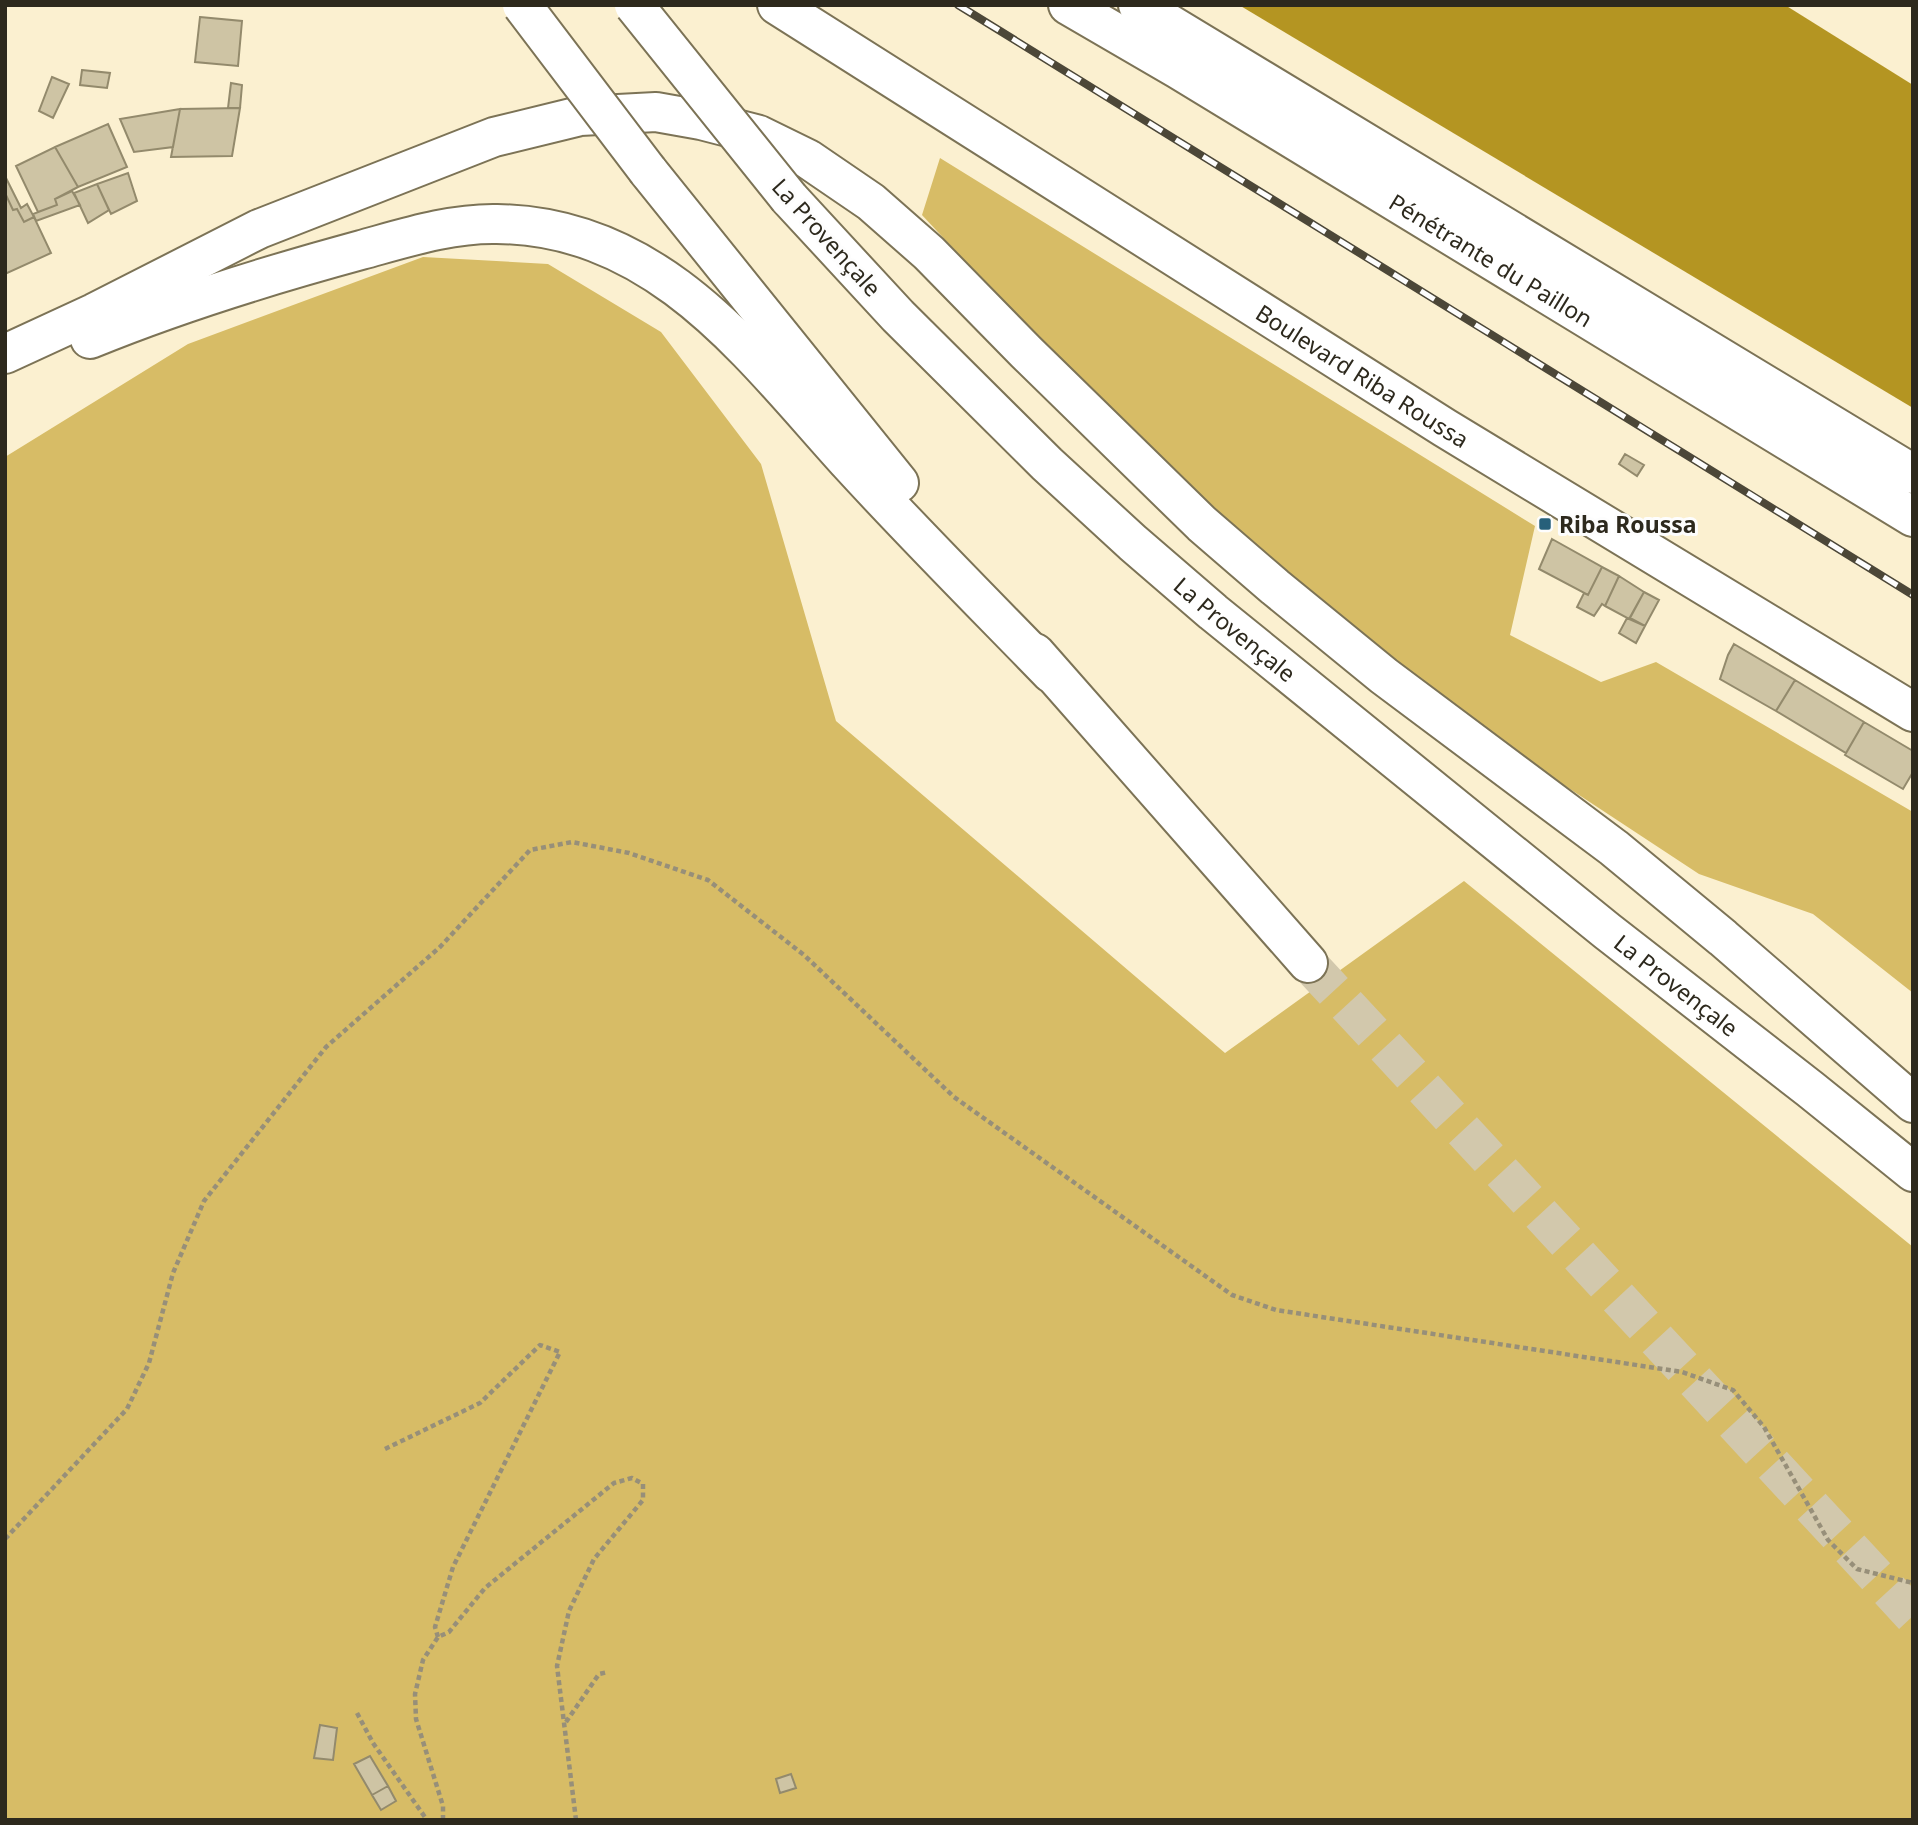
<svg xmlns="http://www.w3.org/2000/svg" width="1918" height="1825" font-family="'Noto Sans',sans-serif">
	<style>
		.green { fill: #d7bc66 }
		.water { fill: #b49522 }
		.building { fill: #cec4a4; stroke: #938a6c; stroke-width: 2 }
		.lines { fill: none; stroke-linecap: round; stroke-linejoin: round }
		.motorway-tunnel { stroke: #d2c8ac; stroke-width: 38; stroke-dasharray: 38 19; stroke-linecap: butt }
		.tertiary-casing { stroke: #7c7356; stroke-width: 42 }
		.primary-casing { stroke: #7c7356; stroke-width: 42 }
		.motorway-casing { stroke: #7c7356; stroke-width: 42 }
		.path { stroke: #978f79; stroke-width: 4.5; stroke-dasharray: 5 3.5; stroke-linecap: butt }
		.tertiary { stroke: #fff; stroke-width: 38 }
		.primary { stroke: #fff; stroke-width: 38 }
		.motorway { stroke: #fff; stroke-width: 38 }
		.rail-casing { stroke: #4c4738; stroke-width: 8 }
		.rail { stroke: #fdfdfd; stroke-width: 5; stroke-dasharray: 16; stroke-linecap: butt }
		.motorway-bridge-casing { stroke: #7c7356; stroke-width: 42; stroke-linecap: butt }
		.motorway-bridge { stroke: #fff; stroke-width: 38 }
		.poi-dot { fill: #27607a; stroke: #fdfdfd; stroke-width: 2.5 }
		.labels { text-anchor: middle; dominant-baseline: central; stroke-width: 6; stroke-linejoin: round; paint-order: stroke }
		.street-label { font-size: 23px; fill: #2d291d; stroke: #fdfdfd }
		.poi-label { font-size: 23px; font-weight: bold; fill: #2d291d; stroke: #fdfdfd; text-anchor: start }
	</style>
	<rect width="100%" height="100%" fill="#fbf0d0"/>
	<path class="green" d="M940,158L1535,526L1510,635L1601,682L1656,662L1913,812V993L1813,914L1699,874L1497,741L1275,571L1077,381L922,215Z
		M423,257L548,264L661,332L761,464L836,721L1225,1053L1464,881L1913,1247V1820H5V457L188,344Z"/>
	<path class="water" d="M1239,5H1785L1913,85V408Z"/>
	<path class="building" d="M200,17L242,21L238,66L195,62Z
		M82,70L110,73L107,88L80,85Z
		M52,77L69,84L53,118L39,111Z
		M231,83L242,85L240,108H228Z
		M240,108L232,156L171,157L180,109Z
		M180,109L173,147L134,152L120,119Z
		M108,124L127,167L78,187L55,147Z
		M55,147L78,187L55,199L57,205L38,212L16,166Z
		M128,173L137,201L111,214L97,184Z
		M5,176L21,208L27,204L34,217L24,222L17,209L13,210L5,193Z
		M97,184L109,210L88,223L74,193Z
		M72,191L80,205L36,221L33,214L57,205L55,199Z
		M5,193L13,210L17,209L24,222L34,217L51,253L5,274Z
		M1625,454L1644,465L1637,476L1619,464Z
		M1552,539L1602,567L1588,595L1539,569Z
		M1602,567L1619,576L1605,606L1602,604L1594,616L1577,607L1584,593L1588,595Z
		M1619,576L1644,592L1629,619L1605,606Z
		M1644,592L1659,600L1645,626L1630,618Z
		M1627,618L1645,626L1636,643L1619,633Z
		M1734,644L1795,680L1776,711L1720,679L1728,655Z
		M1795,680L1864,722L1846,753L1776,711Z
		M1864,722L1913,751V772L1903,789L1845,755Z
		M320,1725L337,1728L333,1760L314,1758Z
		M370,1756L388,1786L372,1795L354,1764Z
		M791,1774L796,1788L780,1793L776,1779Z
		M388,1786L396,1801L381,1810L372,1795Z"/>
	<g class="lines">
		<path class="motorway-tunnel" d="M1308,963L1913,1616"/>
		<g class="tertiary-casing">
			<g id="tertiary">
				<path id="s1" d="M777,5L1445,428L1913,712"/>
			</g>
		</g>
		<g class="primary-casing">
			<g id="primary">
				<path id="s2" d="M1068,5L1178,69L1913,517"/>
				<path d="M1138,5L1913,474"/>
			</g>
		</g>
		<g class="motorway-casing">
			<g id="motorway">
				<path d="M648,171L899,483"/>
				<path id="s3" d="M789,198L898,316L1047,464L1133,543L1213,612L1607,931L1810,1089L1913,1172"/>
				<path d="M90,339C178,303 269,275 361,250C405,238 451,223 497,224C660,226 751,355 850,464C915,535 984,604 1051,673"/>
				<path d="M5,354L94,313L259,229L494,137L580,116L656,112L701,120L759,135L808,159L871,202L929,253L1026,352L1202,524L1275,587L1384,676L1614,848L1723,938L1913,1103"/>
				<path d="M1035,653L1308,963"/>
			</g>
		</g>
		<path class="path" d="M385,1449L480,1403L540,1345L560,1352L453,1567L435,1627L438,1637
			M5,1539L127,1409L149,1363L173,1273L204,1201L326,1047L440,947L530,850L572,842L629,853L708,880L804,955L954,1097L1232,1295L1276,1310L1682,1372L1733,1390L1764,1427L1828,1540L1857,1569L1913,1583
			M357,1713L373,1743L427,1820
			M566,1722L599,1674L608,1672
			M443,1820V1806L416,1719L415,1694L423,1660L438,1637L449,1632L485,1588L614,1483L632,1478L643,1484V1500L594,1559L569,1611L557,1666L576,1820"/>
		<use href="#tertiary" class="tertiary"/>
		<use href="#primary" class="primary"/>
		<use href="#motorway" class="motorway"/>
		<g class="rail-casing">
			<path id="rail" d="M958,5L1913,595"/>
		</g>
		<use href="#rail" class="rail"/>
		<g class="motorway-bridge-casing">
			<path id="motorway-bridge" d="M522,5L648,171
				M634,5L789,198"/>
		</g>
		<use href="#motorway-bridge" class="motorway-bridge"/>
	</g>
	<rect class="poi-dot" x="1538" y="517" width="14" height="14" rx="3.5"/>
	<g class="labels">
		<g class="street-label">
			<text transform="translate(827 237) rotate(48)">La Provençale</text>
			<text stroke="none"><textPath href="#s2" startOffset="494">Pénétrante du Paillon</textPath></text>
			<text stroke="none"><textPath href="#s1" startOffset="693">Boulevard Riba Roussa</textPath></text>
			<text stroke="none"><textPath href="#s3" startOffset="621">La Provençale</textPath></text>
			<text stroke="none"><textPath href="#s3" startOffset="1188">La Provençale</textPath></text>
		</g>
		<g class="poi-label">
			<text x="1559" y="524">Riba Roussa</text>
		</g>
	</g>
	<rect width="1918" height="1825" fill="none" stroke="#2d291d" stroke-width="14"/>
</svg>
